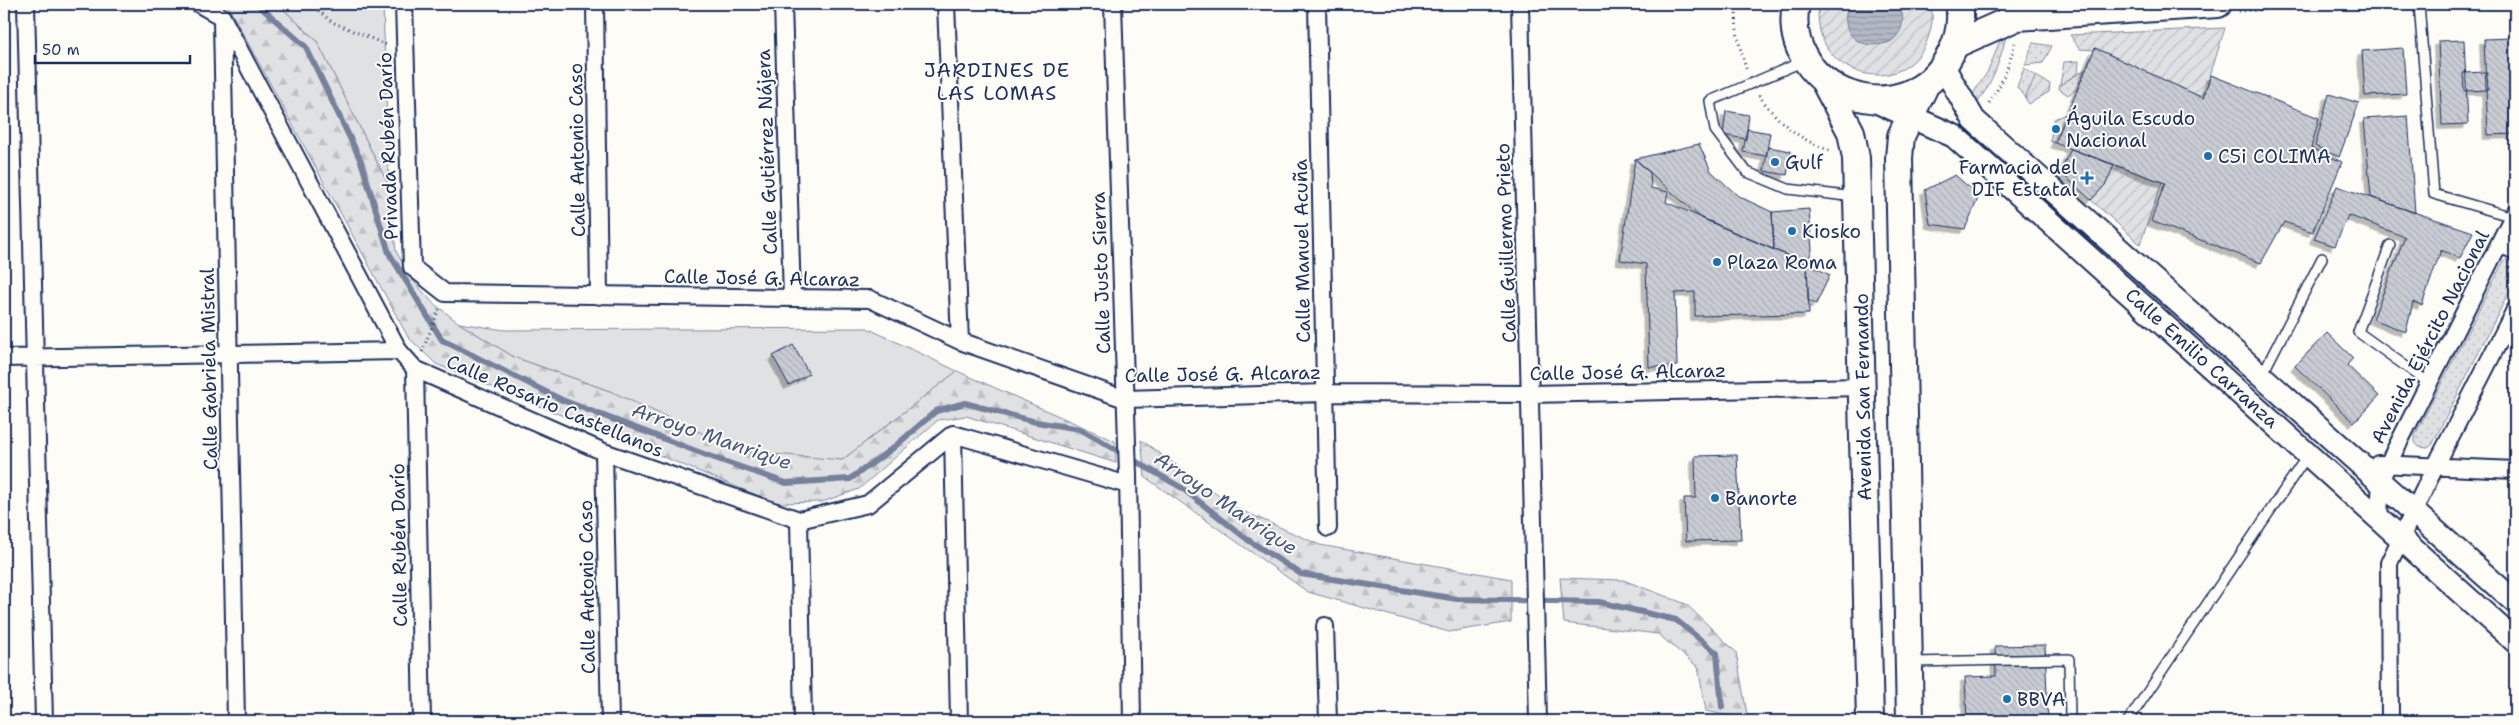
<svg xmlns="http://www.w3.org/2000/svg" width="2519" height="725" font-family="'Shantell Sans',sans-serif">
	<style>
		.grass { fill: url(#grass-dots); stroke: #7e88a0 }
		.forest { fill: url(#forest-firs); stroke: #7e88a0 }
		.park { fill: #e0e1e3; stroke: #7e88a0 }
		.garden { fill: url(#garden-furrows); stroke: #7e88a0 }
		.water { fill: url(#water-rules); stroke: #76819c }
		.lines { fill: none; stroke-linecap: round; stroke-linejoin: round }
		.stream { stroke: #76819c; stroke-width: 6 }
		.building { fill: url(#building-back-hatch); stroke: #1b2f5e; filter: url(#shadow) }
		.service-casing { stroke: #1b2f5e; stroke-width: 12 }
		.minor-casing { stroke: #1b2f5e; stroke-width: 20 }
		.secondary-casing { stroke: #1b2f5e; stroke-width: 26 }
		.primary-casing { stroke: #1b2f5e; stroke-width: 30 }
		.path { stroke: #1b2f5e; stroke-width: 3; stroke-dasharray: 1 4; stroke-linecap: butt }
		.service { stroke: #fdfcf7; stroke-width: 9 }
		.minor { stroke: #fdfcf7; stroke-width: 16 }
		.secondary { stroke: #fdfcf7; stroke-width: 22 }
		.primary { stroke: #fdfcf7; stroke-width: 26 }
		.poi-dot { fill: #1f6fb2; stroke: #fdfcf7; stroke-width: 2 }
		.labels { text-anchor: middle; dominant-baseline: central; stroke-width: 4; stroke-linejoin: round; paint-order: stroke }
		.poi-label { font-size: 19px; fill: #1b2f5e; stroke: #fdfcf7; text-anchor: start }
		.street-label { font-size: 19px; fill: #1b2f5e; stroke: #fdfcf7 }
		.neighbourhood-label { font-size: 20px; letter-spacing: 1px; fill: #1b2f5e; stroke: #fdfcf7 }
		.water-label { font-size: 20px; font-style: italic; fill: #49587d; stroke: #fdfcf7 }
	</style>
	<defs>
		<pattern id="grass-dots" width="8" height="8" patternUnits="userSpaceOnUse" patternTransform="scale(1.25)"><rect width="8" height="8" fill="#e0e1e3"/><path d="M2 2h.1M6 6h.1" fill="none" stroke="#c0c1c5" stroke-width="1.8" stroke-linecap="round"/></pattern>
		<pattern id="forest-firs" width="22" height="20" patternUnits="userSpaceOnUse" patternTransform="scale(1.25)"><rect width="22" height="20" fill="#e0e1e3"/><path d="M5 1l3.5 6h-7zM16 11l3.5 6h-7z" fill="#c0c1c5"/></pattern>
		<pattern id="garden-furrows" width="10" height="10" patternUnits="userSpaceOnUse" patternTransform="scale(1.25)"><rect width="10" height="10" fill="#e0e1e3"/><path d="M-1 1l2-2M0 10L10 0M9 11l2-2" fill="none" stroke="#c0c1c5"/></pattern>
		<pattern id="water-rules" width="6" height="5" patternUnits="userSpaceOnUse" patternTransform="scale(1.25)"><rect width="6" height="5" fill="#b3b8c5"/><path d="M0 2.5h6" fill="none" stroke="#9196a3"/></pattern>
		<pattern id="building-back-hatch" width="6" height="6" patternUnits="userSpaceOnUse" patternTransform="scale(1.25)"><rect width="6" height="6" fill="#c9ccd3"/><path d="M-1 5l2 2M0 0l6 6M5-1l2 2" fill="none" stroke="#acb0b8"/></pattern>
		<filter id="shadow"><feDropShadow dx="-4.5" dy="4.5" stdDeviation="0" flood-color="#0004"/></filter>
	</defs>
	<rect width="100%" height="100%" fill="#fdfcf7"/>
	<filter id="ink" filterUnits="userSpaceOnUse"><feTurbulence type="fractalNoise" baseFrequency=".02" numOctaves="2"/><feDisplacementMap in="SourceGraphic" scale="10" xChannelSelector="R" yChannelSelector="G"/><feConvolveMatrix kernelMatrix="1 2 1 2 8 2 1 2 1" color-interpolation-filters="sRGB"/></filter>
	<g filter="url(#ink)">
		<path class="grass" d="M2008,26C2002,57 1994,80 1976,105L1972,99C1974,88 1983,80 1988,71C1995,56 1998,41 2008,26Z
			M2033,43L2052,46L2043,63L2025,65Z
			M2024,68L2036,76L2025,98L2017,87Z
			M2086,69L2077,89L2068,95L2059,89L2060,85Z
			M2507,259H2515V280L2432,445L2428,448L2419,447L2415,442V435L2503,262Z"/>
		<path class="forest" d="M223,4H278L317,41L389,186L396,251L410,277L433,303L459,323L514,357L610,391L842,460L957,371L1115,441L1116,463L966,416L938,420L859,489L822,502L776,503L436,364L408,337L229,8Z
			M1141,440L1236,508L1320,545L1511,579V622L1449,632L1308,592L1145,477Z
			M1560,578L1623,580L1686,604L1736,652L1748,720L1706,711L1698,667L1658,634L1564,623Z"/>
		<path class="park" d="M278,4H383L389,186L317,41Z
			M459,323L504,330L867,328L957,371L842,460L741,451L610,391L514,357Z"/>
		<path class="garden" d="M1819,4H1849C1842,20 1847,33 1862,43C1869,43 1879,45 1887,43C1902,39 1904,16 1899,4H1930C1934,15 1932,27 1928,38C1906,102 1808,78 1819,4Z
			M2225,28L2203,98L2095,48L2094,50L2080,49L2070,35Z
			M2079,61L2078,73L2060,85L2064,62Z
			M2036,76L2050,84L2049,92L2029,104L2025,98Z
			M2068,113L2055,143L2050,141L2054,119Z
			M2114,165L2162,182L2140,244L2091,200L2106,184Z"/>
		<path class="water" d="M1849,4H1899C1922,58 1827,59 1849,4Z"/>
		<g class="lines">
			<path class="stream" d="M257,4L306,47L361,161L389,253L442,340L562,400L709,456L786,483L850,479L893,448L936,411L965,403L1036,422L1080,429L1182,488L1248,540L1301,574L1457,599L1599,602L1676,620L1717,653L1722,707"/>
		</g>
		<path class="building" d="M2512,38L2515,134L2488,135L2484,39Z
			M2464,40L2468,124L2442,125L2438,41Z
			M2095,48L2203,98L2211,75L2319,118L2311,148L2342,162L2313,232L2284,222L2261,263L2151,221L2165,183L2055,143Z
			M2403,48L2406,94L2365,96L2362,51Z
			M2487,72L2488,90L2464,91L2463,73Z
			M2329,94L2359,103L2339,157L2315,146Z
			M1726,111L1749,115L1746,139L1723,135Z
			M2408,116L2415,213L2371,197L2364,119Z
			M1747,129L1770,133L1766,156L1743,152Z
			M1699,144L1711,171L1738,196L1772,212L1774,250L1701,218L1635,159Z
			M1768,147L1791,151L1787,175L1764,171Z
			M2071,149L2114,165L2106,184L2091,200L2060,172Z
			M1635,159L1650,173L1651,188L1668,192L1666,202L1807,264L1809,314L1695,316V292L1675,293L1677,366L1649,367L1646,264L1620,260Z
			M1955,175L1979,196L1965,229L1930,224L1925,190Z
			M2337,186L2473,232L2460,258L2441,250L2422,305L2413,302L2406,332L2373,319L2405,237L2348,215L2335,246L2314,239Z
			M1809,209L1812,250L1807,264L1774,250L1772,212Z
			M1807,264L1830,275L1816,304L1808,300Z
			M2327,333L2353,358L2347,365L2379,396L2354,422L2295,366Z
			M793,345L809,374L789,385L773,356Z
			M1737,455L1741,540L1686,541L1684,498H1696L1695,456Z
			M2045,645L2048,721H1967L1965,677L1996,676L1995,646Z"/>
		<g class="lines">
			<g class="service-casing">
				<path id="service" d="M2419,4L2434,194L2513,217
					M1804,61L1710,101L1715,130L1747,172L1788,189L1855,197
					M2390,245L2358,332L2429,383
					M2262,375L2322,258
					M1912,662L2069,659L2070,721
					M2128,721L2307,456"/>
			</g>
			<g class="minor-casing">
				<path id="minor" d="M26,4L44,721
					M199,4L222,17L399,351L415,369L604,452L799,520L868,504L953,434L1128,485
					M404,4L412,267L445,293L870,299L960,341L1125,399L1325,393L1530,394L1862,387
					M595,4L599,296
					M783,4L792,298
					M946,4L960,341
					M1113,4L1128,475L1132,721
					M1317,4L1328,528
					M1520,4L1538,721
					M222,21L236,721
					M2500,244L2515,251
					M4,358L399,351
					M415,369L422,721
					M953,434L959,721
					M604,452L610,721
					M2378,464L2515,470
					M2379,516L2381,480L2385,470L2515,212
					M799,520L803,721
					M1325,626L1328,721
					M2390,721L2389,563L2435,467L2515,310"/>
			</g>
			<g class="secondary-casing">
				<path id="secondary" d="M1944,68L1974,120L2515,602
					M1873,100L1954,136L2515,641"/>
			</g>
			<g class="primary-casing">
				<path id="primary" d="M1796,4C1779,93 1906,139 1950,55C1959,39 1962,22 1959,4
					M1956,44L2017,17L2218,4
					M1824,81L1851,132L1856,158L1870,721
					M1910,721L1899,158L1901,136L1925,86"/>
			</g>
			<path class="path" d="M311,4L332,22L389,46
				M1737,4C1734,27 1740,50 1747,71
				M2239,11L2347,4
				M1759,95C1776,121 1802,142 1832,151
				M1989,103C2002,84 2009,65 2015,43
				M422,352L439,309"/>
			<use href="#service" class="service"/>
			<use href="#minor" class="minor"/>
			<use href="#secondary" class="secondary"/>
			<use href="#primary" class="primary"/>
		</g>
	</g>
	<g class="poi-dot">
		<circle cx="2056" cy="129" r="5"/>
		<circle cx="2208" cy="156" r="5"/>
		<circle cx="1775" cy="162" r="5"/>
		<path d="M2084.5 170.5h5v5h5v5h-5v5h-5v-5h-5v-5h5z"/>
		<circle cx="1792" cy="231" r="5"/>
		<circle cx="1717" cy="262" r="5"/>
		<circle cx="1715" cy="498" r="5"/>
		<circle cx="2007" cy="699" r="5"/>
	</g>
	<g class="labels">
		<g class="poi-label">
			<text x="2066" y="118">Águila Escudo<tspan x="2066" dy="22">Nacional</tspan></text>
			<text x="2218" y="156">C5i COLIMA</text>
			<text x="1785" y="162">Gulf</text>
			<text x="2077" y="167" text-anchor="end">Farmacia del<tspan x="2077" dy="22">DIF Estatal</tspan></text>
			<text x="1802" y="231">Kiosko</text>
			<text x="1727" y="262">Plaza Roma</text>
			<text x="1725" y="498">Banorte</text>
			<text x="2017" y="699">BBVA</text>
		</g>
		<g class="street-label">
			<text transform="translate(388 146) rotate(-92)">Privada Rubén Darío</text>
			<text transform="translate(577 150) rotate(-91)">Calle Antonio Caso</text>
			<text transform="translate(767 152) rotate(-92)">Calle Gutiérrez Nájera</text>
			<text transform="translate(1506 243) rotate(-92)">Calle Guillermo Prieto</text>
			<text transform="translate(1302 251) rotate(-91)">Calle Manuel Acuña</text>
			<text transform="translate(1101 273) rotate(-92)">Calle Justo Sierra</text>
			<text transform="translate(762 278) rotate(1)">Calle José G. Alcaraz</text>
			<text transform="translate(2430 337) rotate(-63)">Avenida Ejército Nacional</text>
			<text transform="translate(2202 358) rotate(42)">Calle Emilio Carranza</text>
			<text transform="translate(209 369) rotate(-91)">Calle Gabriela Mistral</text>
			<text transform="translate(1628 372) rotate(-1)">Calle José G. Alcaraz</text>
			<text transform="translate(1223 374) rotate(-1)">Calle José G. Alcaraz</text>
			<text transform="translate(1863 397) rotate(-91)">Avenida San Fernando</text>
			<text transform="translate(555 406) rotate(23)">Calle Rosario Castellanos</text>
			<text transform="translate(399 545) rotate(-91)">Calle Rubén Darío</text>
			<text transform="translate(587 587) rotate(-91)">Calle Antonio Caso</text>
		</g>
		<g class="neighbourhood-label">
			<text x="997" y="70">JARDINES DE<tspan x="997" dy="23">LAS LOMAS</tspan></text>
		</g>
		<g class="water-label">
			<text transform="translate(712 436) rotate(19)">Arroyo Manrique</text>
			<text transform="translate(1226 503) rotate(34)">Arroyo Manrique</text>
		</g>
	</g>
	<rect width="2519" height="725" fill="none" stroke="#fdfcf7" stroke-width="20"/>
	<rect x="10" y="10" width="2499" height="705" fill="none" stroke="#1b2f5e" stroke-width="2" filter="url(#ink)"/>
	<path d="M35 55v8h155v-8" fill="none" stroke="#1b2f5e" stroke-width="2.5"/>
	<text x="42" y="55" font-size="15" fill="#1b2f5e" stroke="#fdfcf7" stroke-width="4" paint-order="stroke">50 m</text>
</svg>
